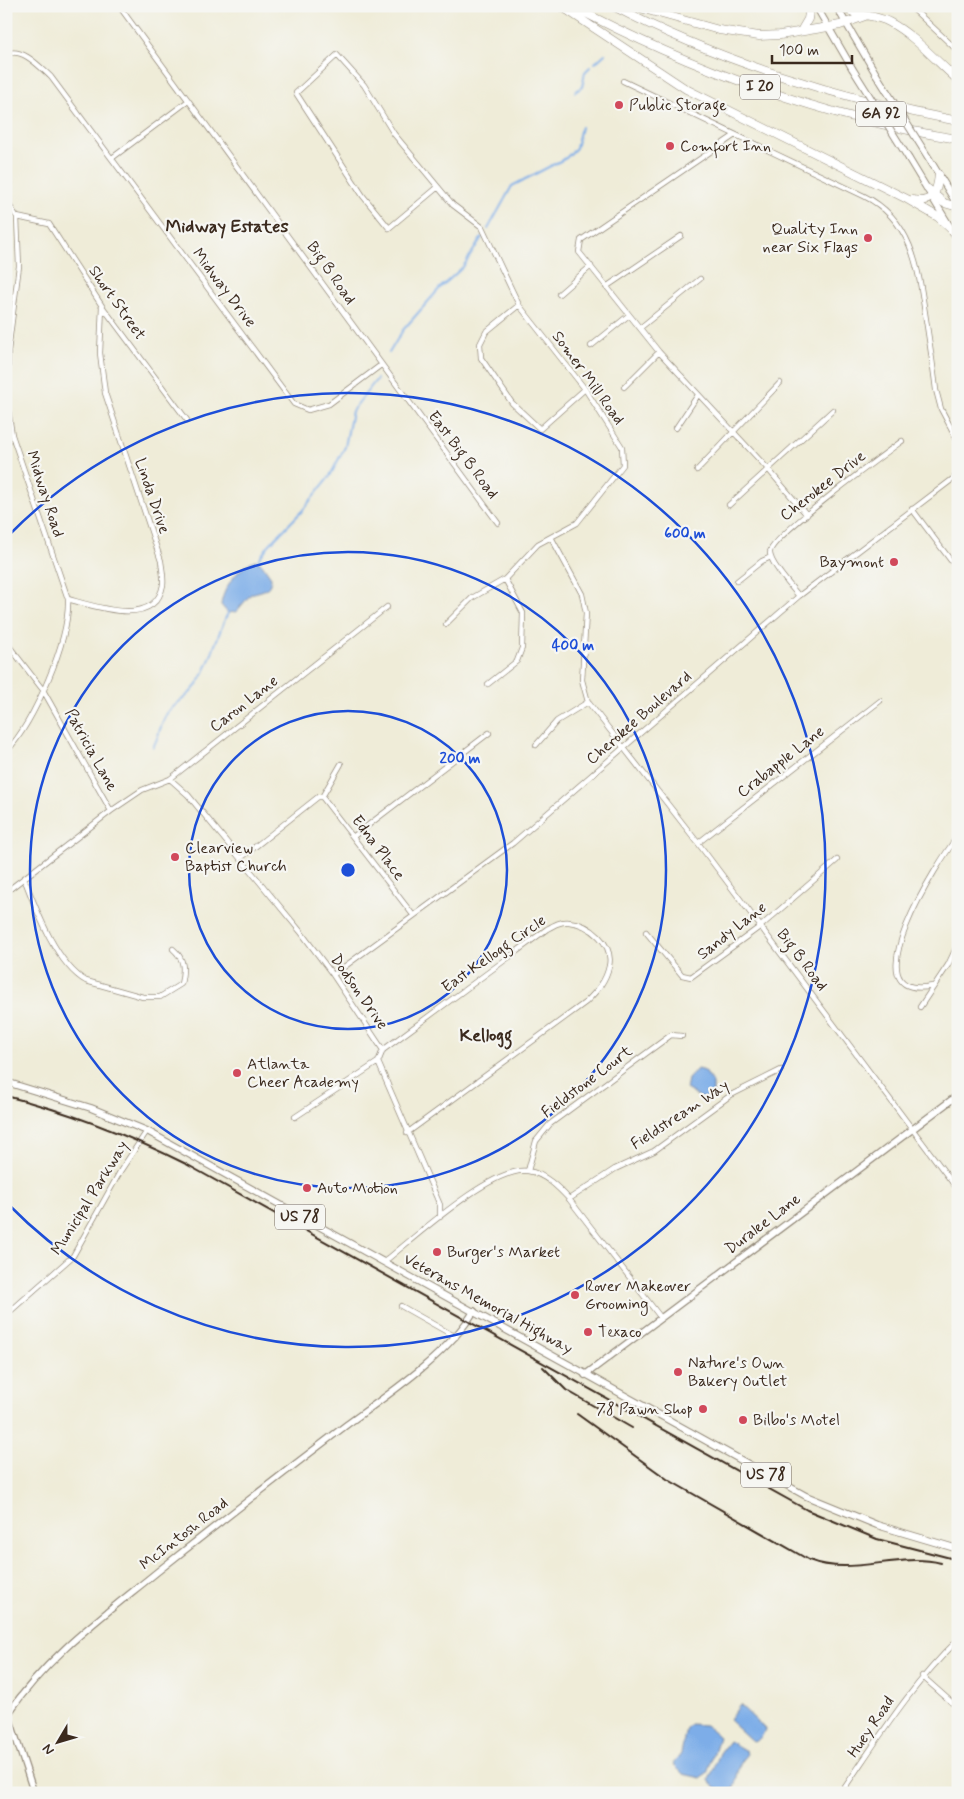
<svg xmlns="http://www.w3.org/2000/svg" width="964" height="1799" font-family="Mynerve,sans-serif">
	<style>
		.water { fill: #7dade8; stroke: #5c6c83 }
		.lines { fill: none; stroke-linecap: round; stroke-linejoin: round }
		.stream { stroke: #7dade8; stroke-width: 2 }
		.street-casing { stroke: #958b7b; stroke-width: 6 }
		.secondary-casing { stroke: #958b7b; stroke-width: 8 }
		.primary-casing { stroke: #958b7b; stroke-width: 8 }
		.highway-casing { stroke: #958b7b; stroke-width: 9 }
		.street { stroke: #fff; stroke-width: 4.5 }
		.secondary { stroke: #fff; stroke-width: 5.5 }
		.primary { stroke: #fff; stroke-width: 6 }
		.highway { stroke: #fff; stroke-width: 8 }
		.rail { stroke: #3b2a1e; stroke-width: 2 }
		.primary-bridge-casing { stroke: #958b7b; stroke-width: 8; stroke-linecap: butt }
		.primary-bridge { stroke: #fff; stroke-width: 6 }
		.ring { fill: none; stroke: #1d4ed8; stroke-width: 2.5 }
		.poi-dot { fill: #d1495b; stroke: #f6f6f2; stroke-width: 2 }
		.labels { text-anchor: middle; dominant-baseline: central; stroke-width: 4.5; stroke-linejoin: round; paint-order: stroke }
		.shield { fill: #f6f6f2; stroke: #73675e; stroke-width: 1 }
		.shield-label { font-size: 15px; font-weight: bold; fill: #3b2a1e }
		.poi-label { font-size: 16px; fill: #3b2a1e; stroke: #f6f6f2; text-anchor: start }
		.street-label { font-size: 16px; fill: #3b2a1e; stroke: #f6f6f2 }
		.neighbourhood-label { font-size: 18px; font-weight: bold; fill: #3b2a1e; stroke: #f6f6f2 }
		.centre { fill: #1d4ed8; stroke: #f6f6f2; stroke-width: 2.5 }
		.ring-label { font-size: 15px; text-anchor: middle; font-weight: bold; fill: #1d4ed8; stroke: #f6f6f2; stroke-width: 4.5; stroke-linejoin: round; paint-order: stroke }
	</style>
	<rect width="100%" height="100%" fill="#f6f6f2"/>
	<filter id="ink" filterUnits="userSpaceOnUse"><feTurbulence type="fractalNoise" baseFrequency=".02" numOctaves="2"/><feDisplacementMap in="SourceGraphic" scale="10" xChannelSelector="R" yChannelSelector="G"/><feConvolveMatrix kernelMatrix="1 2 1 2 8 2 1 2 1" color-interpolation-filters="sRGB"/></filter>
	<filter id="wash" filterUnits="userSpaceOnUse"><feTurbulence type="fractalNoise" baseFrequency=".0096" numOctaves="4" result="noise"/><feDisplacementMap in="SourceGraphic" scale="20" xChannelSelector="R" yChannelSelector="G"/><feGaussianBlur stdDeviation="1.12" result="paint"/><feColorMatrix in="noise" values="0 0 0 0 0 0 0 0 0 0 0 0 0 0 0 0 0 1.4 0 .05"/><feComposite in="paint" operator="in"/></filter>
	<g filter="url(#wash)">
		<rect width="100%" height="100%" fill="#efecd8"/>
		<path class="water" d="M255,560L262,564L271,577C271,592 261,590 251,594L236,612L228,613L221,605C223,587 239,567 255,560Z
			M697,1069L705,1071L713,1084V1093L706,1098H701L686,1089L688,1079Z
			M740,1705L765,1729C764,1734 759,1741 753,1742L729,1720Z
			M690,1724L705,1725L719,1737L707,1774L701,1778L683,1774L673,1764L681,1754L686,1728Z
			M729,1741L746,1751L747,1754L741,1761L734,1788C726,1793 714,1789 709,1780L720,1753Z"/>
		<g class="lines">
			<path class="stream" d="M595,63L605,54
				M575,92L582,87L585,72L590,67
				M488,229L512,186L566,158L576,148L581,127
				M389,353L403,330L440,288L463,267L482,237
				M258,560L269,545L302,511L330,476L345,447L352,411L377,379
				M153,747C160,736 160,721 169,711C180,700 194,693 201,678C213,657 217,634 228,613"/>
		</g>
	</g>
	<g filter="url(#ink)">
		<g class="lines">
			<g class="street-casing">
				<path id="street" d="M119,6L498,523
					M910,6L958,51
					M6,54C23,47 40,67 51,77L294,404L308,410L329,404L381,365
					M623,81L864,196C911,219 918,266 925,313C929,339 933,364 936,390L941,409L958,441
					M735,135L581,240L579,252L659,352L768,469L807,515
					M112,158L188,101
					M438,187L389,228L363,196L296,93L337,55L364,85L394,134L453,205L482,227L519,305L585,389L622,447L623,465L577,523L538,544L505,579L472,598L446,624
					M6,201L17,217L19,266L8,351L7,403L12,435L68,599C70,640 34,722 6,752
					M17,217L49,224L102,306L187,420
					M606,287L681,236
					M559,294L591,266
					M519,305L486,332L480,344L481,358L512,403L540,429L585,389
					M640,328L700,279
					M591,346L629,315
					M624,387L659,352
					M676,428L698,395
					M697,470L780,383
					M729,505L833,410
					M912,509L958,570
					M551,537L582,594L586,613L582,680L588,702L698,843L958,1190
					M737,581L762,561L771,557
					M799,596C792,588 769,562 770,552C771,537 883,455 902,441
					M68,599C97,607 155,628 163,585C164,578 162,569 161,561L105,393L100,353L102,306
					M6,642L43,690L111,811
					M488,684L517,661L522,648L523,613L505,579
					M536,745L557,721L588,702
					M170,779L188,795L300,931L333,975L383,1050L378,1062L440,1205V1217
					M322,797L413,915
					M354,836L489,733
					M698,843L880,701
					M241,858L318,797H322L341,764
					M24,878C36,909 56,964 86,981L143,997H160L181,984C184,970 185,959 173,949
					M6,892L111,811L142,790L170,779L387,607
					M646,932L682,975L691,977L761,926L837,860
					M333,975L513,843L799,596L958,475
					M933,986C846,1004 940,859 958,836
					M920,1007L948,965L958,944
					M383,1050L547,929C554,925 561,921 569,922C590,924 614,944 609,966C606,981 597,991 586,1002L407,1133
					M295,1117L378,1062
					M528,1171L536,1141L550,1124L671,1035L682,1036
					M569,1199L615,1169L654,1151L731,1095L781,1070
					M384,1262C413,1239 493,1165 528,1171C545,1174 558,1187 569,1199L661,1318
					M401,1306L456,1337
					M6,1315L73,1256L121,1170L147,1131
					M922,1676L958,1708
					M841,1793C878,1739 911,1685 958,1640"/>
			</g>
			<g class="secondary-casing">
				<path id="secondary" d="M585,1375L958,1095
					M34,1793L8,1714C47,1656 103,1616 157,1572C219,1523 282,1474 345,1426C386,1396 448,1355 474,1311"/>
			</g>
			<g class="primary-casing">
				<path id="primary" d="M816,6L852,68
					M836,6L876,74
					M909,159L958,240
					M933,165L958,206
					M6,1082L91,1108L147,1131L806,1496L877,1525L958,1549"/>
			</g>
			<g class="highway-casing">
				<path id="highway" d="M561,6L686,89L907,199L938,217L952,230
					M572,6C689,68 827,119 958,139
					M613,6C718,61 841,99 958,121
					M633,6L719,30L759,36L780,35L840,25L865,16
					M841,6C856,17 874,14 889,22C914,35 936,61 958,80
					M801,31L808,19L810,6
					M928,189L944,203L958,207
					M912,200C932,204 937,194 939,175"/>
			</g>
			<use href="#street" class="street"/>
			<use href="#secondary" class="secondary"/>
			<use href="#primary" class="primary"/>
			<use href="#highway" class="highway"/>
			<path class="rail" d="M6,1096C70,1112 128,1135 186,1164L807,1510L877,1539L958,1560
				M543,1367L566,1390L632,1428
				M577,1414L667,1479L809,1560C852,1577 897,1552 941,1563"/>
			<g class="primary-bridge-casing">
				<path id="primary-bridge" d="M852,68L909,159
					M876,74L933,165"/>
			</g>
			<use href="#primary-bridge" class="primary-bridge"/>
		</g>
	</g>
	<g class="ring">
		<circle cx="348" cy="870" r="159"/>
		<circle cx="348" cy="870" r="318"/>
		<path d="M8 536A477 477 0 1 1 8 1204"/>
	</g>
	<g class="poi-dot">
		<circle cx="619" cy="105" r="5"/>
		<circle cx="670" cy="146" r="5"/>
		<circle cx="868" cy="238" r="5"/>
		<circle cx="894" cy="562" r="5"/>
		<circle cx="175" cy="857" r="5"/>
		<circle cx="237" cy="1073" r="5"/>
		<circle cx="307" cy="1188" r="5"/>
		<circle cx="437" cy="1252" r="5"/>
		<circle cx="575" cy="1295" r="5"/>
		<circle cx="588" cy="1332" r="5"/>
		<circle cx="678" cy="1372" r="5"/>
		<circle cx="703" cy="1409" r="5"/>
		<circle cx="743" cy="1420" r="5"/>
	</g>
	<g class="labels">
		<g class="shield">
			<rect x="740" y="74.5" width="40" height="25" rx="4"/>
			<rect x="856" y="101.5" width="50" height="25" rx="4"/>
			<rect x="275" y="1204.5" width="50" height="25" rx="4"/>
			<rect x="741" y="1462.5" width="50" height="25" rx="4"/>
		</g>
		<g class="shield-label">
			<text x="760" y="87">I 20</text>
			<text x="881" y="114">GA 92</text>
			<text x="300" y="1217">US 78</text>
			<text x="766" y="1475">US 78</text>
		</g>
		<g class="poi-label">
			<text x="629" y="105">Public Storage</text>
			<text x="680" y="146">Comfort Inn</text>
			<text x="858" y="229" text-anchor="end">Quality Inn<tspan x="858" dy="18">near Six Flags</tspan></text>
			<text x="884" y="562" text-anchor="end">Baymont</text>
			<text x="185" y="848">Clearview<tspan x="185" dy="18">Baptist Church</tspan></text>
			<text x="247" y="1064">Atlanta<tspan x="247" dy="18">Cheer Academy</tspan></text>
			<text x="317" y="1188">Auto Motion</text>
			<text x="447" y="1252">Burger's Market</text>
			<text x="585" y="1286">Rover Makeover<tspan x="585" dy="18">Grooming</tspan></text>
			<text x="598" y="1332">Texaco</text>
			<text x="688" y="1363">Nature's Own<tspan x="688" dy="18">Bakery Outlet</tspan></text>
			<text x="693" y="1409" text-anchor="end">78 Pawn Shop</text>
			<text x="753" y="1420">Bilbo's Motel</text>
		</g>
		<g class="street-label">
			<text transform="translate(331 273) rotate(55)">Big B Road</text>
			<text transform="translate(224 288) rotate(53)">Midway Drive</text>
			<text transform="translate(117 303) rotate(55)">Short Street</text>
			<text transform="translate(588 378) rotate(54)">Somer Mill Road</text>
			<text transform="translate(463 455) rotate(53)">East Big B Road</text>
			<text transform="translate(823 486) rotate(-38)">Cherokee Drive</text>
			<text transform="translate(45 494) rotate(72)">Midway Road</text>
			<text transform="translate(152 496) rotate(71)">Linda Drive</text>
			<text transform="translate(244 704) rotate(-38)">Caron Lane</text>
			<text transform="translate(639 718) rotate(-41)">Cherokee Boulevard</text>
			<text transform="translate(91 750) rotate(61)">Patricia Lane</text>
			<text transform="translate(781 762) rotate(-38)">Crabapple Lane</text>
			<text transform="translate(378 848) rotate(53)">Edna Place</text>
			<text transform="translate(732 931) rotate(-38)">Sandy Lane</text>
			<text transform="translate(494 954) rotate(-35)">East Kellogg Circle</text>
			<text transform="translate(802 960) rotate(53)">Big B Road</text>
			<text transform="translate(359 992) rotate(55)">Dodson Drive</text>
			<text transform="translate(587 1082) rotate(-37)">Fieldstone Court</text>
			<text transform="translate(680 1115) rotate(-33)">Fieldstream Way</text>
			<text transform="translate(90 1198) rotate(-58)">Municipal Parkway</text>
			<text transform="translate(763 1224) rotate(-37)">Duralee Lane</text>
			<text transform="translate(488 1304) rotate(29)">Veterans Memorial Highway</text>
			<text transform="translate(184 1534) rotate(-38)">McIntosh Road</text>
			<text transform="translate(871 1727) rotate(-56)">Huey Road</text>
		</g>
		<g class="neighbourhood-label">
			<text x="227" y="227">Midway Estates</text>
			<text x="486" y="1036">Kellogg</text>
		</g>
	</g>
	<circle cx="348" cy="870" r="8" class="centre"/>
	<g class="ring-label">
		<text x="685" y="538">600 m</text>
		<text x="573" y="650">400 m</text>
		<text x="460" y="763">200 m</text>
	</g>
	<rect width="964" height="1799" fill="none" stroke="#f6f6f2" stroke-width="25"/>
	<g transform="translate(58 1742) rotate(232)" stroke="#f6f6f2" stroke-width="4" paint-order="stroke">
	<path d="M0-4L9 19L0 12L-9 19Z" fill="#3b2a1e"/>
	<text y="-8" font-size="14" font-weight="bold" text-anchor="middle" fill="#3b2a1e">N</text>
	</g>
	<path d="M772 55v8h80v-8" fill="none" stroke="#3b2a1e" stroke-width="2.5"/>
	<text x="779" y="55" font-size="15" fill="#3b2a1e" stroke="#f6f6f2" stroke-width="4" paint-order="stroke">100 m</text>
</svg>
